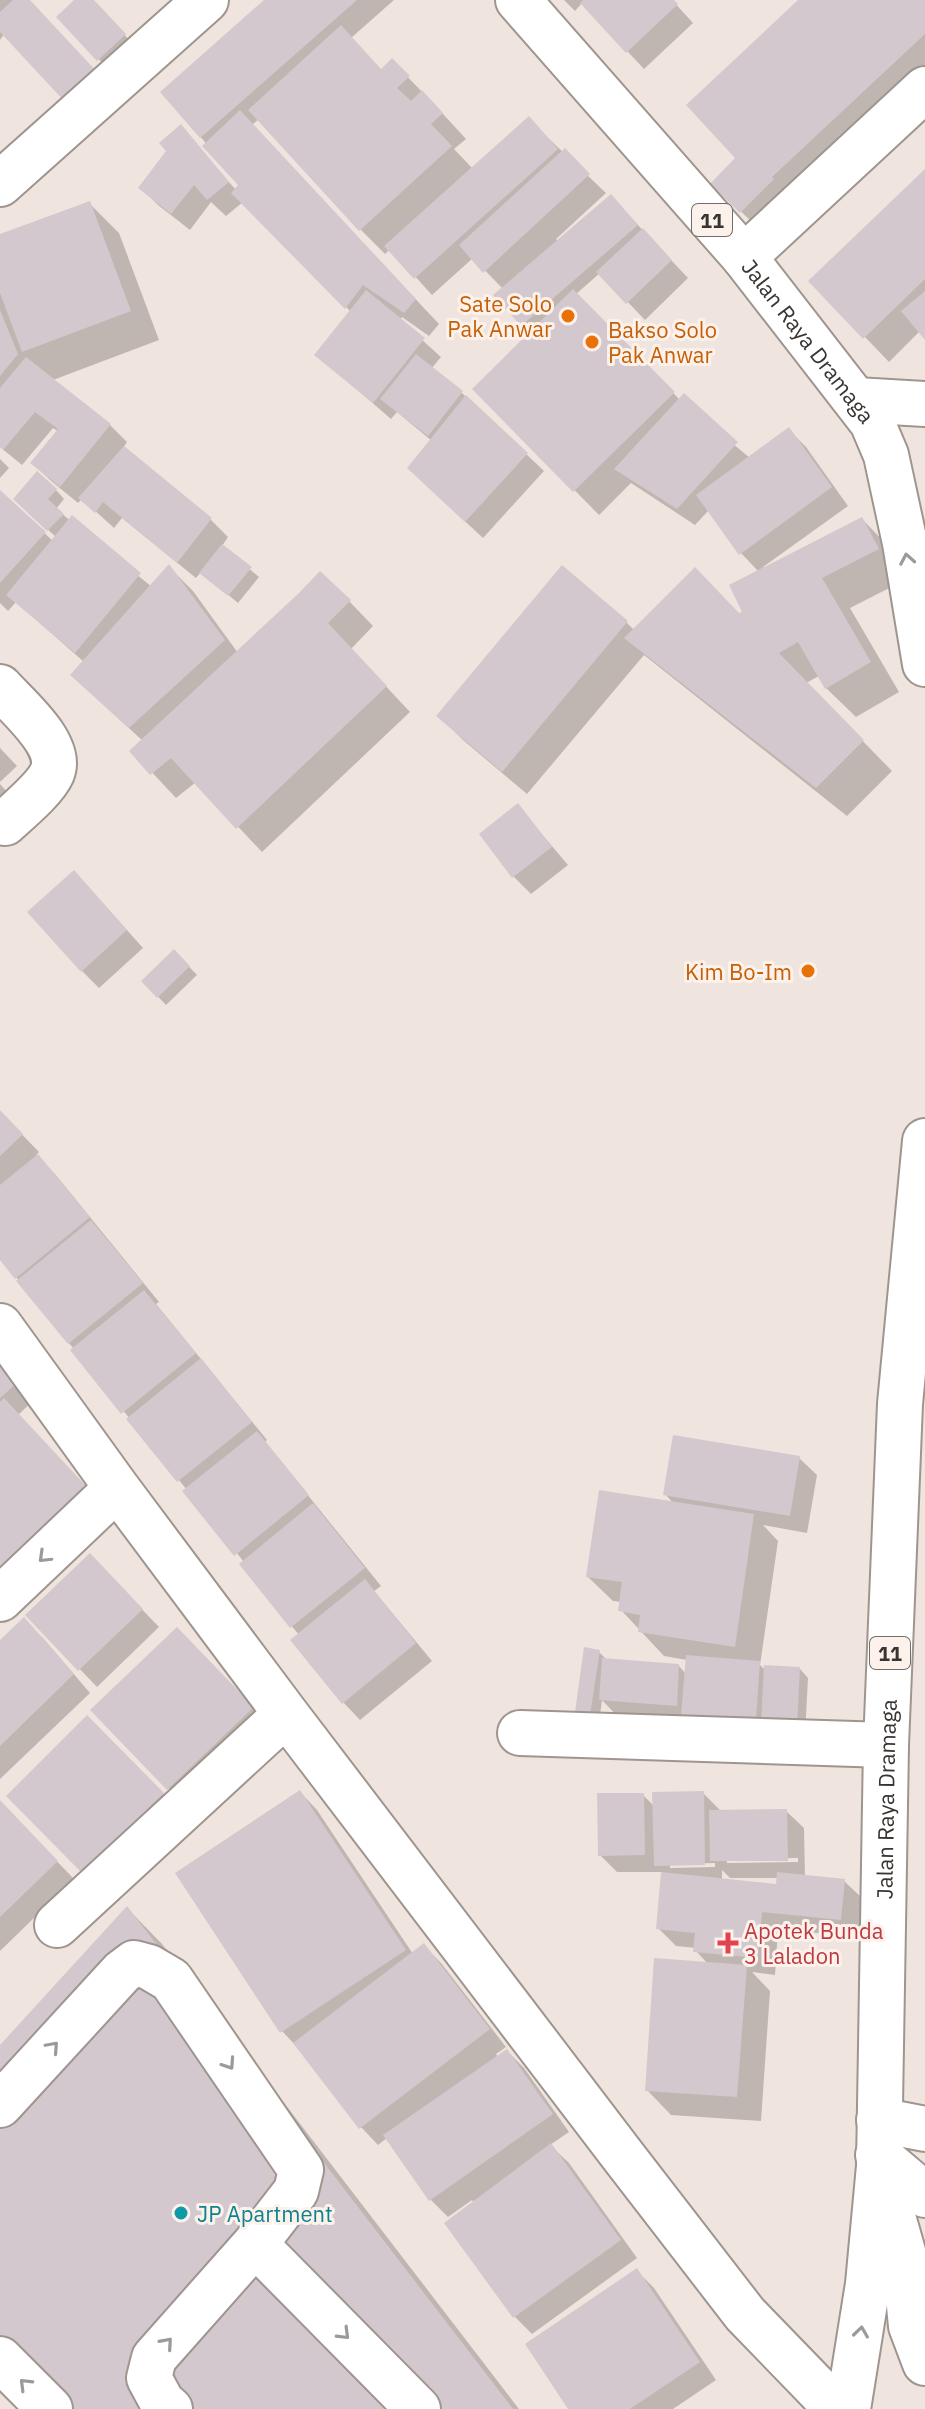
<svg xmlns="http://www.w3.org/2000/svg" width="925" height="2409" font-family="'IBM Plex Sans',sans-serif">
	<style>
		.shadow { fill: #0003; fill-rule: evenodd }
		.building { fill: #d3c8ce }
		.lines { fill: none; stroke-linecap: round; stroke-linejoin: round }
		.minor-casing { stroke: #9f958f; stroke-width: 48 }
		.highway-casing { stroke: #9f958f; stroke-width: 48 }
		.minor { stroke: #fff; stroke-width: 44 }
		.highway { stroke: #fff; stroke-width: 44 }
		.oneway { stroke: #9c9a98 }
		.food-dot { fill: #e8710a; stroke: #fdf2eb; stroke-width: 3 }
		.health-dot { fill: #e0444e; stroke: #fdf2eb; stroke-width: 3 }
		.culture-dot { fill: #0f9aa8; stroke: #fdf2eb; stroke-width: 3 }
		.labels { text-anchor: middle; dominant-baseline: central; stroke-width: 6; stroke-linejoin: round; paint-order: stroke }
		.shield { fill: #fdf2eb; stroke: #736d69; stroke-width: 2 }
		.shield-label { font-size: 20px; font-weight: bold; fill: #383431 }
		.food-label { font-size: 22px; fill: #c56008; stroke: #fdf2eb; text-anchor: end }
		.street-label { font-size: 22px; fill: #383431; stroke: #fdf2eb }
		.health-label { font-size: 22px; fill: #be3a42; stroke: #fdf2eb; text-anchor: start }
		.culture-label { font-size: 22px; fill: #0d838f; stroke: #fdf2eb; text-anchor: start }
	</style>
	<rect width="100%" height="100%" fill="#f0e4de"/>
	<path class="shadow" d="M0,0H28L0,40Z
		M77,0H92L133,44L107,68L59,17Z
		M268,0H394L351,38L382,71L392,61L432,102L466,139L454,149L473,169L546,136L606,193L556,239L558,241L619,205L688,278L645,320L600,273L576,294L680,400L750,458L789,430L806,447L848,506L763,567L764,569L862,519L891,549L907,579L850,608L899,692L856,717L826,688L819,676L806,683L892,771L847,816L644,655L527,794L463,740L439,716L626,622L634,630L740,616L745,613L759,572L741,553L709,510L695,525L631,483L599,515L475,389L531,334L522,325L503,289L473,258L432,295L390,249L385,254L361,230L259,119L252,125L439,324L429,336L402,317L400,320L441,357L431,369L462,393L544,471L483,538L427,486L432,441L397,412L391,419L316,354L351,312L243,202L226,216L211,202L190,230L158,205L141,188L169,151L180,127L236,190L241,185L163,92Z
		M564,0H672L693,23L644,69L582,3L575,11Z
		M801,0H925V91L771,241L713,184L738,158Z
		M925,171V337L920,331L889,362L865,337Z
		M89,203L119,233L159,340L53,380L110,425L127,442L123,448L211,520L228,537L222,546L259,577L238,603L201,572L196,578L122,518L114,528L82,499L78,503L50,480L33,463L59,432L53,428L22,465L0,447V236Z
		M0,459L9,468L0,478Z
		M56,490L64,499L56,509L152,587L169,567L193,591L238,653L349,601L373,626L351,649L410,712L262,852L196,782L176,798L132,751L143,741L97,699L84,662L16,602L8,611L0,603V492L53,541L56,537L24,508Z
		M0,748L17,766L0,782Z
		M0,784L30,818L0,845Z
		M518,806L568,865L531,894L514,877L481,835Z
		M91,890L143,948L99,988L82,971Z
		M174,951L197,975L166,1005L143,981Z
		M0,1112L39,1152L36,1155L55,1174L159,1302L156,1304L267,1440L265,1442L381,1586L374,1591L432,1661L360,1720L343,1702L299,1635L241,1564L244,1562L187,1490L0,1257Z
		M0,1363L34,1400L18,1415L102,1506L0,1601Z
		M799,1458L817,1475L807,1533L763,1525L778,1541L760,1665L766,1671L800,1669L808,1678L805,1734L618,1717L602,1700L599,1722L586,1720L577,1711L599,1652L607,1660L679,1666L686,1674L687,1660L664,1656L621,1610L622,1602L613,1601L588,1577L674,1504L665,1494ZM699,1715L766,1719H699Z
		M107,1573L159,1627L97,1687L28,1615Z
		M177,1629L270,1726L186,1806L93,1710Z
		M42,1637L90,1693L0,1779V1643Z
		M87,1718L180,1811L100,1889Z
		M300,1792L317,1810L413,1954L424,1946L441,1963L506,2047L496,2054L498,2057L507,2051L524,2068L569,2132L550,2145L569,2163L637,2258L532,2334L515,2317L446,2223L474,2203L472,2200L448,2217L430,2199L387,2138L378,2145L361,2127L299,2049L282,2031Z
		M703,1793L721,1811H786L804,1828L805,1877L844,1881L862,1898L858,1937L778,1929L775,1975L752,1972L770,1991L761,2121L671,2115L647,2090L708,1964L696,1951V1948L676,1946L658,1928L663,1872H617L600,1855L643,1795L654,1806ZM798,1858V1862L727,1863V1859ZM715,1863V1867L670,1868V1864ZM722,1870L730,1878H779L778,1886L722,1880Z
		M0,1802L74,1879L0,1951Z
		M128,1909L162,1944L519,2409H30L0,2048Z
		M637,2271L654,2288L716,2380L673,2409H571Z"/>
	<path class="building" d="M13,0H30L98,73L66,103L0,32V12Z
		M74,0H94L126,34L97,61L56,17Z
		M264,0H357L200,138L160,92Z
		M583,0H674L678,4L626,53L580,3Z
		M798,0H925V34L772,177L774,179L740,213L710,184L735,158L686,105Z
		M341,25L381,69L392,58L410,76L397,88L411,101L422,90L443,113L431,124L452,146L359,231L248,110Z
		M240,110L416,299L404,313L363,285L345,309L231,193L238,185L202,146Z
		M529,116L558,149L414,279L384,246Z
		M181,124L229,182L207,200L194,185L171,214L138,188L166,151L159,143Z
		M565,148L590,174L483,273L459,245Z
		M925,169V279L863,339L808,281Z
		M611,194L638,225L521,326L493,295Z
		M90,201L131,311L22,352L0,293V234Z
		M643,228L672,260L626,304L596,272Z
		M573,289L675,392L573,492L472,389Z
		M366,290L425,338L373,403L314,355Z
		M925,291V340L901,311Z
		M0,310L18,354L0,376Z
		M416,354L463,391L428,436L380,399Z
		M26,357L111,424L60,487L30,463L58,429L35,412L3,450L0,447V388Z
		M684,393L738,442L677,509L614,469Z
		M466,395L528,453L465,522L407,468Z
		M789,427L832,487L739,555L696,495Z
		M124,446L212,518L177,563L103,502L95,513L78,498Z
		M37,471L57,489L48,499L64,514L47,531L13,499Z
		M0,490L46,532L0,583Z
		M72,515L141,573L75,653L6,595Z
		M862,517L879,549L822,578L871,662L825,689L798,642L779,653L864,740L816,788L624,638L695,567L739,613L742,612L729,585Z
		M222,544L252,567L228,596L199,573Z
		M169,564L225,640L129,728L70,675Z
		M562,565L628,621L502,772L436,716Z
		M320,571L351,600L328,623L387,686L236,829L171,758L150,775L129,751L299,593Z
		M518,803L552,847L512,878L479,834Z
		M74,870L127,930L81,972L27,912Z
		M174,949L190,966L157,998L141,981Z
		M0,1110L23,1134L0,1156Z
		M38,1154L90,1217L15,1279L0,1260V1185Z
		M91,1220L143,1283L68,1344L16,1281Z
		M144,1290L196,1353L121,1414L70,1350Z
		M201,1358L252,1422L177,1482L126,1419Z
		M0,1362L18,1382L0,1398Z
		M4,1398L87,1487L0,1568V1402Z
		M257,1431L309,1495L234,1556L182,1491Z
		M673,1435L800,1456L790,1516L663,1495Z
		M599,1490L754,1514L735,1647L638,1632L640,1615L618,1611L622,1582L586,1577Z
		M313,1503L365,1568L290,1628L239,1564Z
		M90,1553L143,1609L78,1671L25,1615Z
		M365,1579L416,1643L342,1704L290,1640Z
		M24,1617L74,1674L0,1746V1640Z
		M177,1627L254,1707L167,1790L90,1710Z
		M584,1647L600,1650L590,1715L575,1712Z
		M686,1655L760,1661L756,1720L681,1716Z
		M602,1658L679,1664L677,1706L599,1700Z
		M764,1665L800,1667L797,1726L761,1724Z
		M87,1715L164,1793L82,1873L6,1796Z
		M300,1790L406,1950L280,2033L175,1873Z
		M704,1791L705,1865L654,1866L652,1792Z
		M597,1793H644L645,1855L598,1856Z
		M0,1800L58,1861L0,1917Z
		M787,1809L788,1861H710L709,1810Z
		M661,1872L776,1884L777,1872L845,1879L841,1920L762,1912L758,1958L693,1952L695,1933L656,1929Z
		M127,1906L513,2409H28L0,2381V2045Z
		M424,1943L490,2029L359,2129L293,2043Z
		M654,1958L747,1965L737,2097L645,2091Z
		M507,2049L553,2114L429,2201L383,2135Z
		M551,2143L621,2240L513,2318L444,2223Z
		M637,2268L700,2362L630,2409H568L525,2344Z"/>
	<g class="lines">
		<g class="minor-casing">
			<path id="minor" d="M0,184L206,0
				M744,257L925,89
				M856,400L925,404
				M0,687C17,706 64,745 52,773C45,789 18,811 5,823
				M0,1326L117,1488L286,1714L623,2156L745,2314L837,2409
				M0,1599L117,1488
				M520,1733L886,1745
				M57,1925L286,1714
				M0,2105L122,1972L134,1963L149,1967L171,1980L301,2170L296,2191L255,2244
				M879,2120L925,2129
				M878,2155L925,2195
				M0,2359L50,2409
				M170,2409L162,2402L149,2378L154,2358L255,2244L418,2409"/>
		</g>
		<g class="highway-casing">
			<g id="highway">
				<path id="s1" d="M518,0L744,257L872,422L886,455L905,543L925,664"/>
				<path d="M886,2192L904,2255L911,2326L925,2363"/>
				<path id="s2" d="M848,2409L868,2284L879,2166L886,1745L900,1404L925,1141"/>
			</g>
		</g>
		<use href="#minor" class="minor"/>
		<use href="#highway" class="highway"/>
	</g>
	<defs><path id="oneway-chevron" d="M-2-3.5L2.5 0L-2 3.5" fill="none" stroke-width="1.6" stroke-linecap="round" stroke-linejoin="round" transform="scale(2)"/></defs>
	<g class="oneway">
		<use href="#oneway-chevron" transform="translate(907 559) rotate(-100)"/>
		<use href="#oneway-chevron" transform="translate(44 1557) rotate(136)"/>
		<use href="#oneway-chevron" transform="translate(53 2047) rotate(-48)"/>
		<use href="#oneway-chevron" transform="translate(229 2064) rotate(56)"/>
		<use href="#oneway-chevron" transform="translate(861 2332) rotate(-82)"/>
		<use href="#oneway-chevron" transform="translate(344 2334) rotate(45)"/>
		<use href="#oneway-chevron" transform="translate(167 2343) rotate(-49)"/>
		<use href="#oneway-chevron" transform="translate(25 2384) rotate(-135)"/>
	</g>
	<g class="food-dot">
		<circle cx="568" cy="316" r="8"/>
		<circle cx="592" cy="342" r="8"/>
		<circle cx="808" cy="971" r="8"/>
	</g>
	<path class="health-dot" d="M724 1931h8v8h8v8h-8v8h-8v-8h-8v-8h8z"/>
	<circle class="culture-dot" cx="181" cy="2213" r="8"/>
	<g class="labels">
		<g class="shield">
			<rect x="692" y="204" width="40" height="32" rx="6"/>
			<rect x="870" y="1637" width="40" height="32" rx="6"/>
		</g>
		<g class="shield-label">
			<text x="712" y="220">11</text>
			<text x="890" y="1653">11</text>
		</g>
		<g class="food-label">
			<text x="552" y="303">Sate Solo<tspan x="552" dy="25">Pak Anwar</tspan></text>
			<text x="608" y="329" text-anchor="start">Bakso Solo<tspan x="608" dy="25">Pak Anwar</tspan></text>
			<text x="792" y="971">Kim Bo-Im</text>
		</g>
		<g class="street-label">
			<text stroke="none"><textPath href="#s1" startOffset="448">Jalan Raya Dramaga</textPath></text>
			<text stroke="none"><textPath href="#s2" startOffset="612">Jalan Raya Dramaga</textPath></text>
		</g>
		<g class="health-label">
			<text x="744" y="1930">Apotek Bunda<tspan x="744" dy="25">3 Laladon</tspan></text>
		</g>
		<g class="culture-label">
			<text x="197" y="2213">JP Apartment</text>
		</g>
	</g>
</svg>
